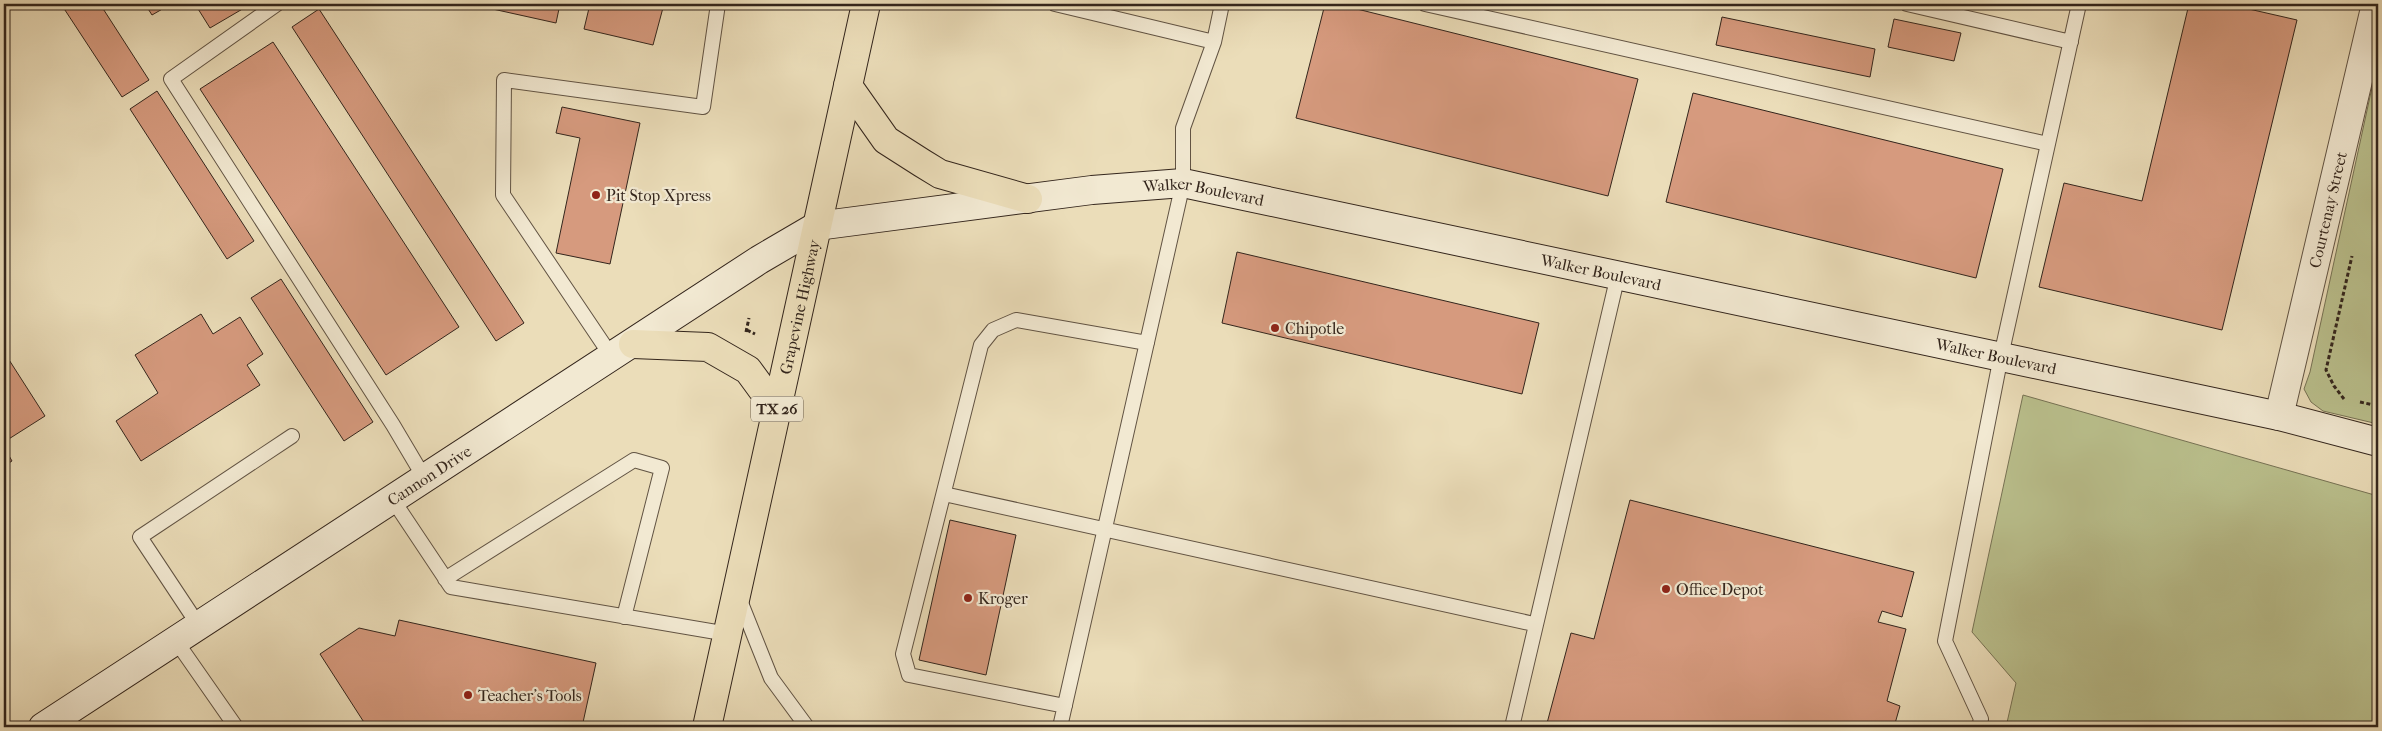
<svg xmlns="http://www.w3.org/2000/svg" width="2382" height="731" font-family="'IM FELL French Canon',serif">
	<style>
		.green { fill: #bac08d; stroke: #767254 }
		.building { fill: #d69a7e; stroke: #33251c }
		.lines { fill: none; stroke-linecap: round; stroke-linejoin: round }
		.lane-casing { stroke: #615343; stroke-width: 16 }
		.street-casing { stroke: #615343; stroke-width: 30 }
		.secondary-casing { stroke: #33251c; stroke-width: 30 }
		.primary-casing { stroke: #33251c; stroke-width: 30 }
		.path { stroke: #33251c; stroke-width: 3; stroke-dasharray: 4 2.5; stroke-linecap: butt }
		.lane { stroke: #f2e9d2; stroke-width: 14 }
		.street { stroke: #f2e9d2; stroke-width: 28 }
		.secondary { stroke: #f2e9d2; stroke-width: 28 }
		.primary { stroke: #ebddb9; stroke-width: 28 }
		.poi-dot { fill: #8f2418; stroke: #f2e9d2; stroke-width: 2 }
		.labels { text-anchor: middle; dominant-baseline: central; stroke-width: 4.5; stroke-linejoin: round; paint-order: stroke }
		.shield { fill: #f2e9d2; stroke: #6c6053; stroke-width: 1 }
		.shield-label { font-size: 15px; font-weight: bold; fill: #33251c }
		.street-label { font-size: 16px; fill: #33251c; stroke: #f2e9d2 }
		.poi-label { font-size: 16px; fill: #33251c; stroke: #f2e9d2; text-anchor: start }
	</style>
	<rect width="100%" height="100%" fill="#ebddb9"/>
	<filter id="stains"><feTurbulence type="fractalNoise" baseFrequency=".004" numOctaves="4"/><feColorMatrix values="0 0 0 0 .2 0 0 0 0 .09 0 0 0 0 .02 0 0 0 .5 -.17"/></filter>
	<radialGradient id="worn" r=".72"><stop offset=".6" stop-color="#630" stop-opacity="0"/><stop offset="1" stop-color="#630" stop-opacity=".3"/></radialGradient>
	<path class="green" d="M2378,60V424L2323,411L2311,402L2304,389L2310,372Z
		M2023,395L2378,496V727H2006L2016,683L1972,632Z"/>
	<path class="building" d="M61,4H100L149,80L122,97Z
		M145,4H171L152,15Z
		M195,4H251L210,28Z
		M470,4H560L556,23Z
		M590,4H664L653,45L584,29Z
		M1325,4H1337L1638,79L1608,196L1296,118Z
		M2189,4H2227L2297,20L2222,330L2039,287L2064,183L2142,201Z
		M319,9L524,323L496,341L292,27Z
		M1722,17L1875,49L1870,77L1716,45Z
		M1894,19L1961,33L1954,61L1888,47Z
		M273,42L459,327L386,375L200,89Z
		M157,91L254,241L227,259L130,109Z
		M1693,93L2003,169L1976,278L1666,202Z
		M562,107L640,123L610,264L556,253L580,138L556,133Z
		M1237,252L1539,323L1522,394L1222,323Z
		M281,279L373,422L344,441L251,298Z
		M201,314L213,334L240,317L263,354L247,365L260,385L141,461L116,421L158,393L135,355Z
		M4,352L45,416L4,442Z
		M4,447L12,461L4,466Z
		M1630,500L1914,572L1902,617L1882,611L1878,622L1906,629L1887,701L1900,706L1894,727H1546L1571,633L1594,639Z
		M950,520L1016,535L986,675L919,660Z
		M399,620L596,663L582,727H367L320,654L359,628L395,636Z"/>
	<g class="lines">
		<g class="lane-casing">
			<path id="lane" d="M277,4L171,79L393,425L425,479
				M1055,4L1214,42
				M1425,4L2048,144
				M1907,4L2071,42
				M612,357L503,195L504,80L703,107L718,4
				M944,494L1534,624
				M393,500L451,587L728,634
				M445,579L634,460L662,468L624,617
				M739,598L771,678L807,727
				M199,626L140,537L292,436
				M176,641L236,727
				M1065,706L909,675L903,654L981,345L993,330L1016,320L1147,343
				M1060,727L1183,183V128L1214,42L1222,4
				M1512,727L1618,275
				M1979,727L1981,719L1945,641L2001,356L2079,4"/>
		</g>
		<g class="street-casing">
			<g id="street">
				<path id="s1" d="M2279,416L2376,4"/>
			</g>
		</g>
		<g class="secondary-casing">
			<g id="secondary">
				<path id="s2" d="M43,727L759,260L817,226L1092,190L1183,183L2279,416L2378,442"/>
			</g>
		</g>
		<g class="primary-casing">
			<g id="primary">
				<path d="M848,86L886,140L922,163L940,174L1028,199"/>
				<path d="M633,344L708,347L748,370L767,396L776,412"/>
				<path id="s3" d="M707,727L866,4"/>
			</g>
		</g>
		<path class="path" d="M747,330L755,334
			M746,332L749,318
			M2344,399L2334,386L2326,370L2352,256
			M2360,402L2378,406"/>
		<use href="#lane" class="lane"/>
		<use href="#street" class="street"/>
		<use href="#secondary" class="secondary"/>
		<use href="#primary" class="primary"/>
	</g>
	<g class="poi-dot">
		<circle cx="596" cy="195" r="5"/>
		<circle cx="1275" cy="328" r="5"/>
		<circle cx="1666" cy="589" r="5"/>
		<circle cx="968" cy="598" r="5"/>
		<circle cx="468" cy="695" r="5"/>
	</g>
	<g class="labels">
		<rect class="shield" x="751" y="396.5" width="52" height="25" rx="4"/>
		<g class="shield-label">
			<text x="777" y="409">TX 26</text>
		</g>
		<g class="street-label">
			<text stroke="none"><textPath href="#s2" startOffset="1312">Walker Boulevard</textPath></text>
			<text stroke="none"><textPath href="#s1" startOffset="212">Courtenay Street</textPath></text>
			<text stroke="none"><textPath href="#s2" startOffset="1718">Walker Boulevard</textPath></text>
			<text stroke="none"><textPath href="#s3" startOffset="430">Grapevine Highway</textPath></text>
			<text stroke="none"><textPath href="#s2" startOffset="2122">Walker Boulevard</textPath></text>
			<text stroke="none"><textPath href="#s2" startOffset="461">Cannon Drive</textPath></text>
		</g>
		<g class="poi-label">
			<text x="606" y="195">Pit Stop Xpress</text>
			<text x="1285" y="328">Chipotle</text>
			<text x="1676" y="589">Office Depot</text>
			<text x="978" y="598">Kroger</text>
			<text x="478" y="695">Teacher’s Tools</text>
		</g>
	</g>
	<rect width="2382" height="731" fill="none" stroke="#ebddb9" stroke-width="20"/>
	<rect x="5" y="5" width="2372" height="721" fill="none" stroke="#33251c" stroke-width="2.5"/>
	<rect x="10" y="10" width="2362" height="711" fill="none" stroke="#33251c"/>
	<rect width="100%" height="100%" filter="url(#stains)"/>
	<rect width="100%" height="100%" fill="url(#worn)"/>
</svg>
